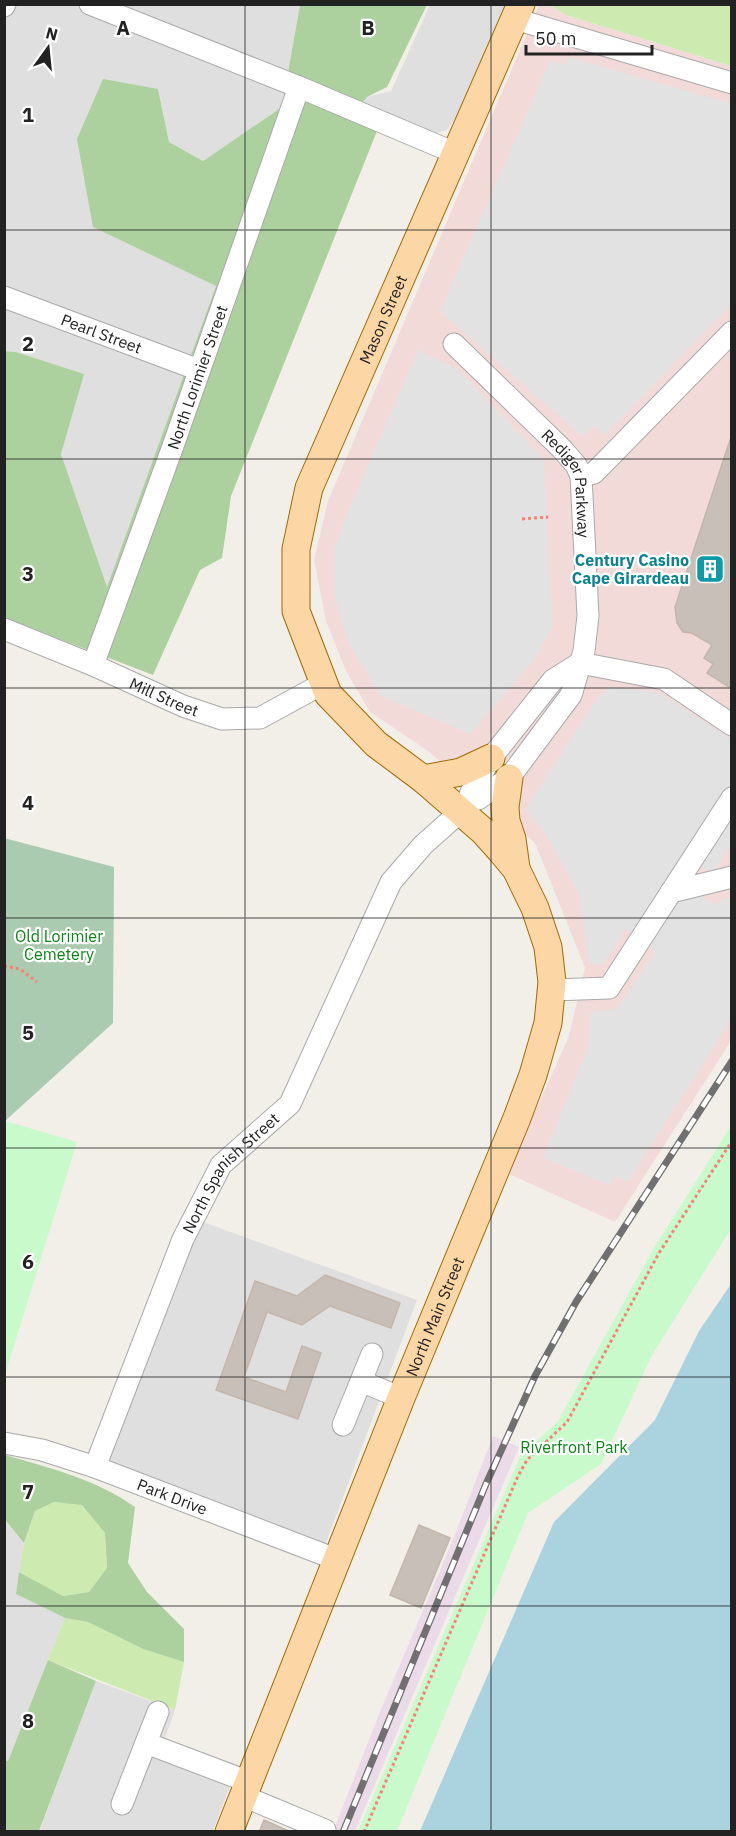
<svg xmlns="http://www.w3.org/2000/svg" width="736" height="1836" font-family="'IBM Plex Sans',sans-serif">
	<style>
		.residential { fill: #e0dfdf }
		.commercial { fill: #f2dad9 }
		.industrial { fill: #ebdbe8 }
		.grass { fill: #cdebb0 }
		.forest { fill: #add19e }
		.cemetery { fill: #aacbaf }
		.park { fill: #c8facc }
		.parking { fill: #e2e2e2 }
		.water { fill: #aad3df }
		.building { fill: #c7bfb8; stroke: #c4b6ab; stroke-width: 1.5 }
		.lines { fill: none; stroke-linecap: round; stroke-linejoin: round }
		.minor-casing { stroke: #a9a9a9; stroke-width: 23 }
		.major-casing { stroke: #a06b00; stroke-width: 29 }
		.path { stroke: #fa8072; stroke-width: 3; stroke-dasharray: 3 3; stroke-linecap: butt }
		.minor { stroke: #fff; stroke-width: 21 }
		.major { stroke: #fcd6a4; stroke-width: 27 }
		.rail-casing { stroke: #707070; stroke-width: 7 }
		.rail { stroke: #fff; stroke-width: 4.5; stroke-dasharray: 14; stroke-linecap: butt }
		.grid { fill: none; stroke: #222; stroke-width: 1.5; stroke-opacity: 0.55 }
		.labels { text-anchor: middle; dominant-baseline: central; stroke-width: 4.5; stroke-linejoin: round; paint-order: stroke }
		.street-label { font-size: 16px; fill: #222; stroke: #fff }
		.culture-label { font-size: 16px; font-weight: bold; fill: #0d838f; stroke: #fff; text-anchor: end }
		.park-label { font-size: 16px; fill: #0c8416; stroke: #fff }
		.grid-label { font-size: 20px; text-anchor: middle; font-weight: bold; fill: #222; stroke: #fff; stroke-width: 4.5; stroke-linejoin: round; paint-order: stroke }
	</style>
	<rect width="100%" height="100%" fill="#f2efe9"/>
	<path class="residential" d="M5,5H300L282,107L203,161L169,142L158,89L93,227L216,286L107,588L61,454L83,374L16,352L5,351Z
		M430,5H506L457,115L448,129L432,135L360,106L367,97L391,91Z
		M198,1220L417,1300L324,1548L105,1465Z
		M4,1520L24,1543L16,1594L65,1618L8,1761L4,1760Z
		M96,1681L175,1710L165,1738L238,1765L213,1831L39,1832Z"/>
	<path class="commercial" d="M539,5H550L566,15L731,66V1041L615,1222L507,1173L568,1039L585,968L535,843L428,751L370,712L346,671L326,621L314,560L328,501Z"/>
	<path class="industrial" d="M493,1436L519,1447L355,1831L333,1832L379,1714L454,1537Z"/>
	<path class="grass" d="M550,5H731V66L566,15Z
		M54,1502L82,1504L105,1533L107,1569L89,1592L63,1596L19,1572L24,1543L35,1511Z
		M65,1618L88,1622L143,1649L184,1662L175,1710L48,1660Z"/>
	<path class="forest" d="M300,5H427L387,87L367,97L360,106L288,72Z
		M103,79L158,89L169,142L203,161L282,107L285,93L377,131L231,496L222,558L200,570L153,675L5,618L4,351L16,352L84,374L61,454L107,587L216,286L93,227L77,139Z
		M5,1455C50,1468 96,1479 135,1507L128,1563L147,1592L184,1629V1662L143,1649L88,1622L65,1618L16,1594L19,1572L63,1596L89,1592L107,1568L105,1533L82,1505L54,1502L35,1511L24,1543L5,1520Z
		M48,1660L96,1681L39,1831H5V1760L8,1761Z"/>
	<path class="cemetery" d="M4,838L114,867L113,1023L5,1121Z"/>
	<path class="park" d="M5,1121L77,1142L5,1375L4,1121Z
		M731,1126V1229L652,1355L601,1464L528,1513L397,1831H358L520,1457L558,1421L655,1246Z"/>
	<path class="parking" d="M569,57L732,104L731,305L604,435L594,425L583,437L440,311L550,61L565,65Z
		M418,350L457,369L544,459L552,626L534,660L470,734L381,696L348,642L335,597V547L346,516Z
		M610,687L660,693L731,739V844L714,871L700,867L687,888L716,905L727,897L731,900V1018L628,1182L614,1176L609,1185L543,1158L588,1047L591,1012L617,1009L655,952L625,929L603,965L589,963L579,894L546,835L526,809L598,697Z"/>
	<path class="water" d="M731,1284V1831H420L554,1522L655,1420L699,1331Z"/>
	<path class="building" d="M732,434V689L707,673L713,664L704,658L712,645L692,633L683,632L677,623L675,607Z
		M325,1275L400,1303L391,1328L330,1306L302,1325L267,1312L244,1377L286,1392L302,1346L321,1353L298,1419L216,1390L255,1281L297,1296Z
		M419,1525L450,1538L421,1608L390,1595Z
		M264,1820L291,1832H259Z"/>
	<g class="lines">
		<g class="minor-casing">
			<g id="minor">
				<path d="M90,4L299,87L455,153"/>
				<path d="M4,6L5,4"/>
				<path d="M515,19L732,83"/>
				<path id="s1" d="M4,297L199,370"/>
				<path id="s2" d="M454,344L562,449L576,465L581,476L588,616L584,651L571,695L509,778L478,799L467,803"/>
				<path d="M581,476L594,473L732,332"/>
				<path id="s3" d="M4,629L93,665L183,706L222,719L260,718L324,683"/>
				<path d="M580,663L664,679L732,725"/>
				<path id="s4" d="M93,665L173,446L299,87"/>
				<path d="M671,892L732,877"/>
				<path d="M552,990L609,988L732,798"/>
				<path d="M361,1381L372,1354"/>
				<path d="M343,1425L361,1381L401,1398"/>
				<path id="s5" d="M4,1443L42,1450L95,1467L338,1560"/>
				<path id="s6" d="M95,1467L183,1239L221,1165L290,1104L391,882L423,845L460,812L467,803L471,792L491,758L553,680L580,663"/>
				<path d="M146,1743L249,1782"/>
				<path d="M243,1796L325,1830"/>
				<path d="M122,1804L158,1712"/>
			</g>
		</g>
		<g class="major-casing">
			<g id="major">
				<path d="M509,778L505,807L506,821L512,839L516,868"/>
				<path d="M423,779L461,772L491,758"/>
				<path id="s7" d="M229,1832L401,1398L517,1118L533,1075L548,1023L552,982L548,947L535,908L516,869L501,851L483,831L423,779L376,744L328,694L296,611V549L309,488L521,4"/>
			</g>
		</g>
		<path class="path" d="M522,519L548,517
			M4,966L20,969L37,982
			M364,1832L518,1476L527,1460L567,1422L659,1253L732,1141"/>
		<use href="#minor" class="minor"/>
		<use href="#major" class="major"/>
		<g class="rail-casing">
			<path id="rail" d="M343,1832L486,1484L535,1376L576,1302L732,1061"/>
		</g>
		<use href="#rail" class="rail"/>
	</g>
	<path class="grid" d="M245,4V1832M491,4V1832M4,230H732M4,459H732M4,688H732M4,918H732M4,1148H732M4,1377H732M4,1606H732"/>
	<defs>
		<g id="building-square" transform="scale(1.5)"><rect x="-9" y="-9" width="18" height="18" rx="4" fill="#0f9aa8" stroke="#fff"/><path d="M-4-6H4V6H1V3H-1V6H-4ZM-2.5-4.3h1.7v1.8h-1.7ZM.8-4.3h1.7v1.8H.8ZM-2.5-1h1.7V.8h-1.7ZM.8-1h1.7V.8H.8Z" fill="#fff"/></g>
	</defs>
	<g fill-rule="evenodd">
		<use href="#building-square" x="710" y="569"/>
	</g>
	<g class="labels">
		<g class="street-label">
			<text stroke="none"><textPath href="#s7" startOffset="1686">Mason Street</textPath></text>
			<text stroke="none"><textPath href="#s1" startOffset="104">Pearl Street</textPath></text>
			<text stroke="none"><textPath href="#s4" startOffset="306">North Lorimier Street</textPath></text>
			<text stroke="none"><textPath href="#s2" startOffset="186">Rediger Parkway</textPath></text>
			<text stroke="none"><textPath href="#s3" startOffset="174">Mill Street</textPath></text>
			<text stroke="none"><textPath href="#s6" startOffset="327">North Spanish Street</textPath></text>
			<text stroke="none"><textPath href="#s7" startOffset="555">North Main Street</textPath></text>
			<text stroke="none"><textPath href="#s5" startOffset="177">Park Drive</textPath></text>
		</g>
		<g class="culture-label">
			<text x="689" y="560">Century Casino<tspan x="689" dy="18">Cape Girardeau</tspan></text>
		</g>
		<g class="park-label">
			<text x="59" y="936">Old Lorimier<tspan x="59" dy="18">Cemetery</tspan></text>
			<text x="574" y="1447">Riverfront Park</text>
		</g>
	</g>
	<g class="grid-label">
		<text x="123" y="35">A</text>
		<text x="368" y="35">B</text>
		<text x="28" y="122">1</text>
		<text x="28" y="351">2</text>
		<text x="28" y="581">3</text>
		<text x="28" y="810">4</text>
		<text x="28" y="1040">5</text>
		<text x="28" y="1269">6</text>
		<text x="28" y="1499">7</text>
		<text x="28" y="1728">8</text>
	</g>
	<rect width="736" height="1836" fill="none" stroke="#222222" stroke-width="12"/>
	<g transform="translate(48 48) rotate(15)" stroke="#ffffff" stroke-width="4.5" paint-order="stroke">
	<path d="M0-4.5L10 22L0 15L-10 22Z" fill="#222222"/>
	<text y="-9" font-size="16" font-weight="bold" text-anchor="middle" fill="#222222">N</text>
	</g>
	<path d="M526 45v9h126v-9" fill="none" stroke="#222222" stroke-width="3"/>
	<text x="535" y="45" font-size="18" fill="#222222" stroke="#ffffff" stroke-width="4.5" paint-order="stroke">50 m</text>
</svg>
